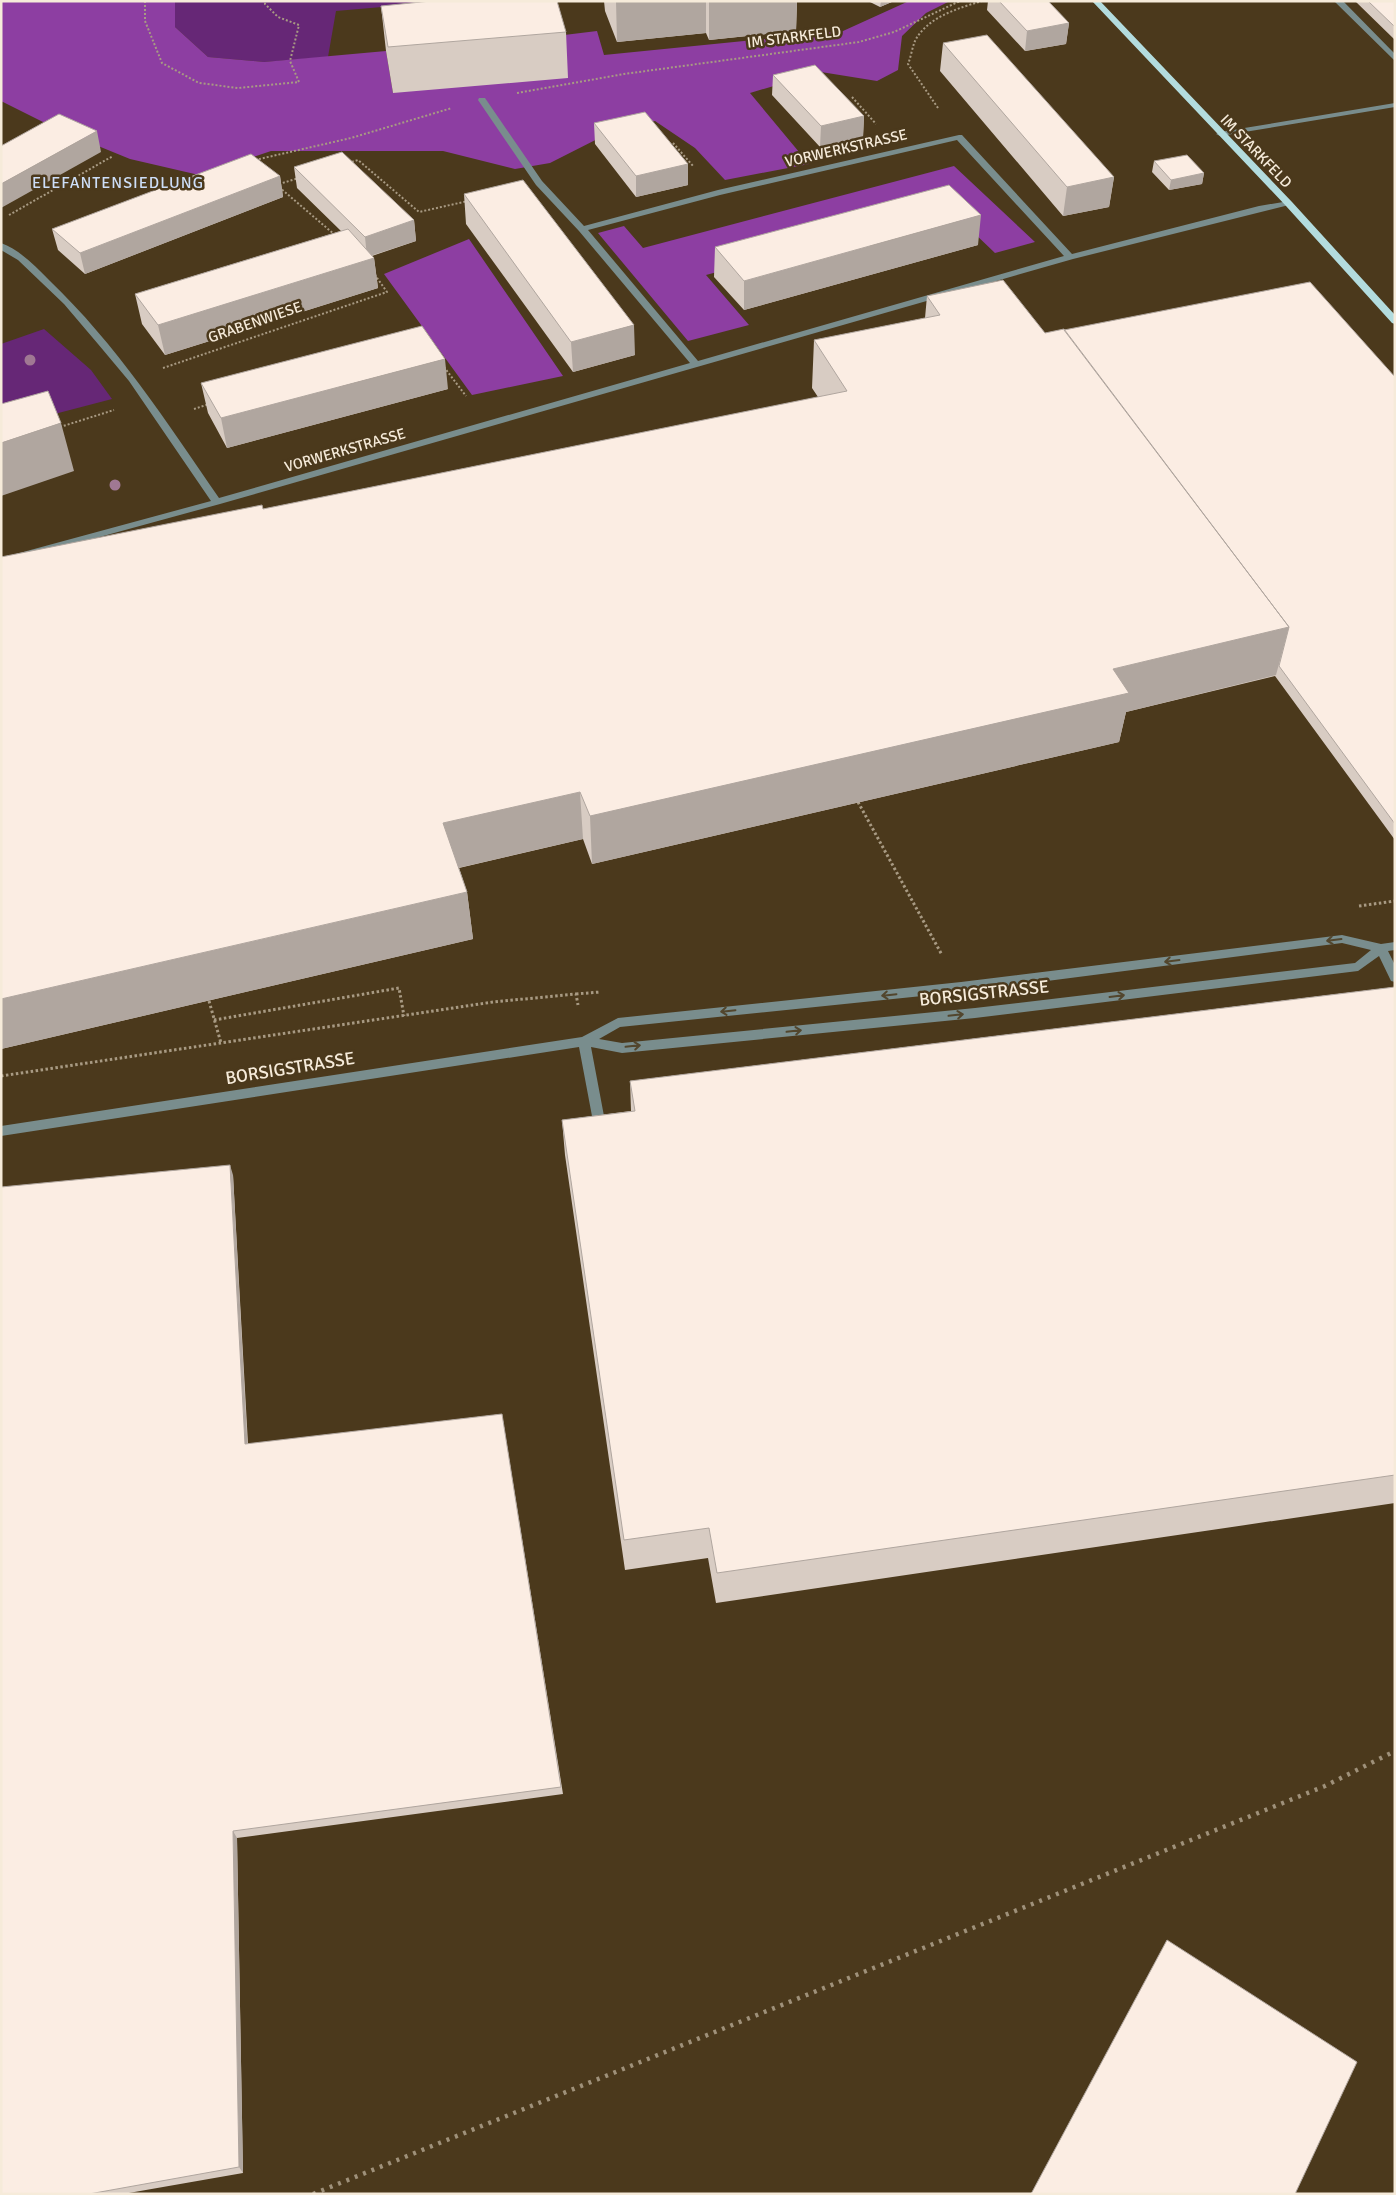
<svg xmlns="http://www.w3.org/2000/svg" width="1396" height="2195" font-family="Signika,sans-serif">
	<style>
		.green { fill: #662776 }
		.forest { fill: #8d3ea2 }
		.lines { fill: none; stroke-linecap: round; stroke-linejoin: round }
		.path-far1 { stroke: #a89a83; stroke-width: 2; stroke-dasharray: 2 2; stroke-linecap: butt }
		.path { stroke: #a89a83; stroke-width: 3; stroke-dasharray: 2.5 2.5; stroke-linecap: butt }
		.minor { fill: #798d8d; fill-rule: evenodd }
		.major { fill: #b3dcde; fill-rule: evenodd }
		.rail { stroke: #9f917a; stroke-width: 4.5; stroke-dasharray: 3 6; stroke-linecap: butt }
		.tree { fill: #a07893 }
		.wall { fill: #d8ccc3 }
		.shaded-wall { fill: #b0a69f }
		.building { fill: #fbede3; stroke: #b0a69f }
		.oneway { stroke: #52462d }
		.labels { text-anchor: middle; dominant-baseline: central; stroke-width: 5; stroke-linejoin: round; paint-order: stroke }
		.far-street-label { font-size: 15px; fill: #f6ebda; stroke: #4b391c }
		.far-neighbourhood-label { font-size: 16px; letter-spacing: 1px; fill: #cddef8; stroke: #4b391c }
		.street-label { font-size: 18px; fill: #f6ebda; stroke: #4b391c }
	</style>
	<rect width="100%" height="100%" fill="#4b391c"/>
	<path class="green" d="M175,1H451L336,11L328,57L264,62L208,57L175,27Z
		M44,329L91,370L112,399L1,428V344Z"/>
	<path class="forest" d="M1,1H175V27L208,57L264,62L386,51L393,93L556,36L597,31L604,55L843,31L909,1H950L926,13L902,36L898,70L877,81L821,72L750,93L809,164L725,180L695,148L655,121L623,126L550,163L515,169L443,151H271L199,175L130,159L59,130L1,101Z
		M954,166L1035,242L995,253L949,209L706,275L749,325L688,341L598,233L624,226L643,248Z
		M469,239L563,376L472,395L384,274Z"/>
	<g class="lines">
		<path class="path-far1" d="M145,1V21L162,63L199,83L238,88L299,82L290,61L299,25L278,17L265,4V1
			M517,93L624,74L859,42L894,32L960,1
			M852,97L876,124
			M938,108L908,64C911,57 912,48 915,41C927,17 959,8 982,1
			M673,143L694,167
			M255,160L351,138L452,108
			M348,163L358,160L419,212L468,201
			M279,184L299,178
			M279,187L335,235
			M9,215L113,156
			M444,367L466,396
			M163,368L387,292L375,275
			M194,409L209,404
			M60,427L114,410"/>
		<path class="path" d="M858,802L942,955
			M1359,906L1395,901
			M576,994L600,992
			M209,1001L221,1043
			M214,1020L399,988L404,1016
			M1,1076L493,1002L576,994L578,1005"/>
		<path class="minor" d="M1334,1H1343L1395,54V61Z
			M479,98H485L542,181L584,226L718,190L959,135H962L1072,254L1259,206L1289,201L1293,204L1073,259L220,504L1,564V558L211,501L129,381L98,344L64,304L18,260L1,250V243C20,250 35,266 49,280C116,344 167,422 219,498L690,363L579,231L536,185L478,100ZM957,140L1064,256L698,361L588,230L720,195Z
			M1395,103V107L1220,136L1216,134L1220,132Z
			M1342,935L1381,944L1395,942V950L1388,951L1395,965V982L1391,981L1379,956L1358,971L975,1018L622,1053L591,1047L607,1132L605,1136H597L595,1132L579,1047L1,1136V1126L582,1037L618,1018L961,982ZM1342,943L1371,950L1355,963L975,1008L622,1043L599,1039L620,1027L961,992Z"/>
		<path class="major" d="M1092,1H1100L1292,202L1395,315V324L1392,323L1286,206Z"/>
		<path class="rail" d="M313,2194L1325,1786L1395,1751"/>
	</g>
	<g class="tree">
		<circle cx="30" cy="360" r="5.5"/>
		<circle cx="115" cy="485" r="5.5"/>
	</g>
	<path class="wall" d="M604,1H807L797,2L796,31L709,40L706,33L617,42L605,11Z
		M868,1H894L880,7Z
		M988,1H1048L1069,23L1066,44L1025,51L987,10Z
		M1355,1H1395V40Z
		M381,6L566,32L568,78L393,93L386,51Z
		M943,43L1114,177L1109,207L1063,216L940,71Z
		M773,75L864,116L863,137L820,147L772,95Z
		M594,123L688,164V185L636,197L595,144Z
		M1154,161L1204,173L1202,184L1169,190L1152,172Z
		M294,167L414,220L416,241L372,256L374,258L378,288L165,355L142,324L135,294L341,231L297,188Z
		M280,176L283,197L85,274L58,250L52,229Z
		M464,194L635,355L573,372L466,224Z
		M978,245L744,310L714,277L715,247Z
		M927,296L1045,333L1064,330L1395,377V840L1275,676L1126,712L1119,742L592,864L583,839L459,868L467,892L473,939L1,1049V557L263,509L818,397L812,388L814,340L925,318Z
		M201,383L448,389L227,448L208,413Z
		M1395,987V1503L716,1603L708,1558L625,1570L565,1155L562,1120L631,1111L630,1081Z
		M233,1175L248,1444L502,1414L563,1794L237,1838L243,2173L123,2194H1Z"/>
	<path class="shaded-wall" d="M616,1H706V33L617,42Z
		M709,1H807L797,2L796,31L709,40Z
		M881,1H894L880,7Z
		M1069,23L1066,44L1025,51L1027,31Z
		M864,116L863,137L820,147L821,126Z
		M97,131L101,152L1,208V184Z
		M688,164V185L636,197V176Z
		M1204,173L1202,184L1169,190L1171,180Z
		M280,176L283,197L85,274L80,253Z
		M1114,177L1109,207L1063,216L1067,187Z
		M981,215L978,245L744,310V281Z
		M414,220L416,241L367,257L365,237Z
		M374,258L378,288L165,355L158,325Z
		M634,325L635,355L573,372L571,342Z
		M445,359L448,389L227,448L221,418Z
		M61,423L74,471L1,496V443Z
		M1289,627L1276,675L1126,712L1119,742L592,864L590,816L1113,669Z
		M580,792L583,839L449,870L443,823Z
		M467,892L473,939L1,1049V999Z
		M230,1165L233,1175L248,1454L245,1444Z
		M233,1831L237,1838L243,2173L239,2167Z"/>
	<path class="building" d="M431,1H557L566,32L388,47L381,6Z
		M999,1H1048L1069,23L1027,31Z
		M1368,1H1395V27Z
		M987,35L1114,177L1067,187L943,43Z
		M815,65L864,116L821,126L773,75Z
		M645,112L688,164L636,176L594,123Z
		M59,114L97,131L1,184V146Z
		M342,152L414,220L365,237L294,167Z
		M251,154L280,176L80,253L52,229Z
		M1187,155L1204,173L1171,180L1154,161Z
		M523,180L634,325L571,342L464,194Z
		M949,185L981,215L744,281L715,247Z
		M348,229L374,258L158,325L135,294Z
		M1003,280L1045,333L1064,329L1289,627L1113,669L1129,693L590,816L580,792L443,823L467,892L1,999V557L262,505L263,509L847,391L814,340L940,315L927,296Z
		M1310,282L1395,377V824L1279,666L1289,627L1064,330Z
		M422,326L445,359L221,418L201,383Z
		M48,391L61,423L1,443V404Z
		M1395,987V1475L717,1573L709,1528L624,1540L562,1120L635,1111L630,1081Z
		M230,1165L245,1444L502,1414L561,1787L233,1831L239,2167L89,2194H1V1187Z
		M1167,1940L1357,2062L1295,2194H1031Z"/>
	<defs><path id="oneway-shaft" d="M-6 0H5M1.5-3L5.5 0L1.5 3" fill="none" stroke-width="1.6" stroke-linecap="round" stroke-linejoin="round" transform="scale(1.25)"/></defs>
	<g class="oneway">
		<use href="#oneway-shaft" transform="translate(1334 940) rotate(173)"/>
		<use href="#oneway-shaft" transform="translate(1172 961) rotate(173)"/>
		<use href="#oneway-shaft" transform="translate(889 995) rotate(174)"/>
		<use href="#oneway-shaft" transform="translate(1117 996) rotate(-7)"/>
		<use href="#oneway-shaft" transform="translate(728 1011) rotate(174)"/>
		<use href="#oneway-shaft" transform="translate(956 1015) rotate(-6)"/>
		<use href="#oneway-shaft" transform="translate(794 1031) rotate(-6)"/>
		<use href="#oneway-shaft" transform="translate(633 1046) rotate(-6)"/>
	</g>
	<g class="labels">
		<g class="far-street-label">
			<text transform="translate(794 37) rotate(-7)">IM STARKFELD</text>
			<text transform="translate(846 148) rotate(-13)">VORWERKSTRASSE</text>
			<text transform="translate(1256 151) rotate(46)">IM STARKFELD</text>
			<text transform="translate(255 322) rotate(-19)">GRABENWIESE</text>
			<text transform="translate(345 450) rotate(-16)">VORWERKSTRASSE</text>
		</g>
		<g class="far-neighbourhood-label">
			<text x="118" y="183">ELEFANTENSIEDLUNG</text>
		</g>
		<g class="street-label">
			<text transform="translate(984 993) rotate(-6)">BORSIGSTRASSE</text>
			<text transform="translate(290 1068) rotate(-9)">BORSIGSTRASSE</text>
		</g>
	</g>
	<rect width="1396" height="2195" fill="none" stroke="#f6ebda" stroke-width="5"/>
</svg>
